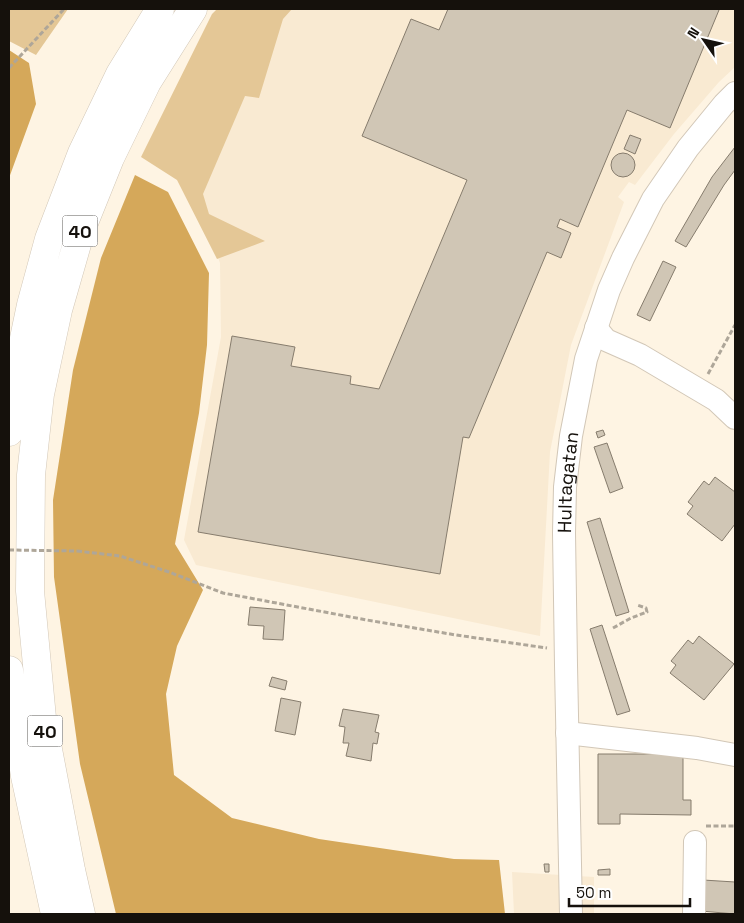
<svg xmlns="http://www.w3.org/2000/svg" width="744" height="923" font-family="'Space Grotesk',sans-serif">
	<style>
		.built { fill: #f9ead2 }
		.green { fill: #e4c796 }
		.forest { fill: #d5a85a }
		.building { fill: #d0c6b5; stroke: #867c6d }
		.lines { fill: none; stroke-linecap: round; stroke-linejoin: round }
		.minor-casing { stroke: #d2c7b7; stroke-width: 24 }
		.highway-casing { stroke: #d2c7b7; stroke-width: 29 }
		.path { stroke: #aea699; stroke-width: 3; stroke-dasharray: 5 2.5; stroke-linecap: butt }
		.minor { stroke: #fff; stroke-width: 22 }
		.highway { stroke: #fff; stroke-width: 28 }
		.path-bridge { stroke: #aea699; stroke-width: 3; stroke-dasharray: 5 2.5; stroke-linecap: butt }
		.labels { text-anchor: middle; dominant-baseline: central; stroke-width: 4.5; stroke-linejoin: round; paint-order: stroke }
		.shield { fill: #fff; stroke: #5b5855; stroke-width: 1 }
		.shield-label { font-size: 18px; font-weight: bold; fill: #15110c }
		.street-label { font-size: 19px; fill: #15110c; stroke: #fff }
	</style>
	<rect width="100%" height="100%" fill="#fef4e3"/>
	<path class="built" d="M274,9H735V67L719,82L674,134L635,185L629,182L618,197L624,202L571,345L550,452L540,636L196,565L184,540L221,337L220,263L190,182Z
		M512,872L594,877V914H514Z"/>
	<path class="green" d="M9,9H68L36,55L9,41Z
		M217,9H292L283,19L259,98L245,96L203,194L209,214L265,241L217,259L177,180L141,157L212,14Z"/>
	<path class="forest" d="M9,50L29,63L36,104L9,178Z
		M135,175L168,192L209,273L207,345L199,413L175,544L203,590L177,646L166,694L174,775L232,818L319,839L454,859L499,860L505,914H116L80,764L54,577L53,500L73,370L101,258Z"/>
	<path class="building" d="M448,9H717L719,10L670,128L627,110L578,227L560,219L557,227L571,233L561,258L547,252L469,438L463,437L440,574L198,532L232,336L295,347L291,366L351,376L350,384L379,389L467,180L362,136L411,19L439,30Z
		M630,135L641,139L635,154L624,149Z
		M735,147V170L724,185L686,247L675,241L712,177Z
		M611 165a12 12 0 1 1 24 0a12 12 0 1 1-24 0Z
		M663,261L676,267L650,321L637,315Z
		M603,430L605,435L598,438L596,432Z
		M607,443L623,488L610,493L594,447Z
		M715,477L735,492V524L722,541L687,514L693,506L688,502L704,481L709,485Z
		M600,518L629,612L616,616L587,522Z
		M250,607L285,610L283,640L263,639L264,626L248,625Z
		M602,625L630,711L617,715L590,629Z
		M699,636L734,664L704,700L670,673L676,665L671,661L688,640L693,644Z
		M272,677L287,681L285,690L269,686Z
		M281,698L301,702L295,735L275,731Z
		M343,709L379,715L375,732L379,733L377,744L373,743L371,761L346,756L349,743H343L345,727L339,726Z
		M598,754H683V800H691V815L620,814V824H598Z
		M544,864H549V872H545Z
		M610,869V875H598V870Z
		M703,880L735,882V914L701,911Z"/>
	<g class="lines">
		<g class="minor-casing">
			<g id="minor">
				<path d="M596,328L606,340L640,355L716,400L735,418"/>
				<path d="M567,733L697,748L735,755"/>
				<path id="s1" d="M571,914L566,665L564,533L565,487L571,436L586,359L609,290L623,258L653,199L688,148L724,104L735,93"/>
				<path d="M694,914L695,842"/>
			</g>
		</g>
		<g class="highway-casing">
			<path id="highway" d="M9,432L12,396L31,305L49,239L82,153L120,74L160,9
				M9,670L25,776L55,914
				M81,914L71,870L42,718L30,591L31,475L40,394L58,310L81,230L110,158L147,82L193,9"/>
		</g>
		<path class="path" d="M9,68L64,9
			M708,374L735,325
			M77,551L120,556L169,572L223,593L367,620L456,635L547,648
			M613,628L631,618L647,612L646,608L637,605
			M706,826H735"/>
		<use href="#minor" class="minor"/>
		<use href="#highway" class="highway"/>
		<path class="path-bridge" d="M9,550L77,551"/>
	</g>
	<g class="labels">
		<g class="shield">
			<rect x="62.5" y="215.5" width="35" height="31" rx="4"/>
			<rect x="27.5" y="715.5" width="35" height="31" rx="4"/>
		</g>
		<g class="shield-label">
			<text x="80" y="231">40</text>
			<text x="45" y="731">40</text>
		</g>
		<g class="street-label">
			<text stroke="none"><textPath href="#s1" startOffset="432">Hultagatan</textPath></text>
		</g>
	</g>
	<rect width="744" height="923" fill="none" stroke="#15110c" stroke-width="20"/>
	<g transform="translate(704 40) rotate(304)" stroke="#ffffff" stroke-width="4" paint-order="stroke">
	<path d="M0-4L9 19L0 12L-9 19Z" fill="#15110c"/>
	<text y="-8" font-size="14" font-weight="bold" text-anchor="middle" fill="#15110c">N</text>
	</g>
	<path d="M569 898v8h121v-8" fill="none" stroke="#15110c" stroke-width="2.5"/>
	<text x="576" y="898" font-size="15" fill="#15110c" stroke="#ffffff" stroke-width="4" paint-order="stroke">50 m</text>
</svg>
